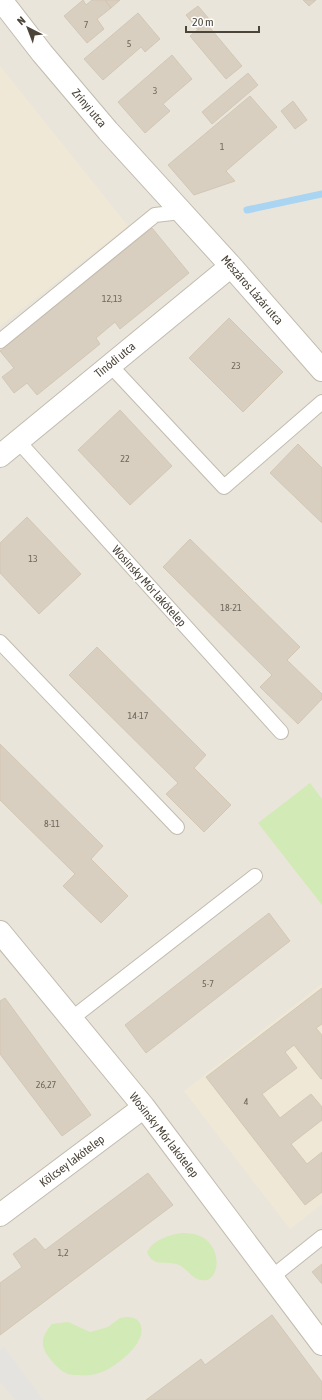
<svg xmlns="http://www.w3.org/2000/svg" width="322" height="1400" font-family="'Asap Condensed',sans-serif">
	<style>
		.residential { fill: #eae5da }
		.education { fill: #efe8d6 }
		.green { fill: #d2eab5 }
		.parking { fill: #e5e3e0 }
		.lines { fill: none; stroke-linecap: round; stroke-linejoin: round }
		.stream { stroke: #a9d4f2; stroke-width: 7 }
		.building { fill: #d8cfc1; stroke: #d3c7b4 }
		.service-casing { stroke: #c2bbae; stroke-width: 16 }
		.minor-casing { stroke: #c2bbae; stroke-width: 24 }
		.service { stroke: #fff; stroke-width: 14 }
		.minor { stroke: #fff; stroke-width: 22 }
		.labels { text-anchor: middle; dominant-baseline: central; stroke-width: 3; stroke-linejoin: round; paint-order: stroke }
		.number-label { font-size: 10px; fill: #6e675b }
		.street-label { font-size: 12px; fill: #4b4439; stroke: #fff }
	</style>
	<rect width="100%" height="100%" fill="#f6f3ec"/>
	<path class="residential" d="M0,0H322V1400H0Z"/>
	<path class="education" d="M0,66L128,226L0,326Z
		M322,984V1204L290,1229L184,1091Z"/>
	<path class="green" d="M310,783L322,799V905L258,823Z
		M182,1233C226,1231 223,1285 201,1280C190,1278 186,1266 176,1264C163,1261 153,1267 147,1252C154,1239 169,1235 182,1233Z
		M127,1317C134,1317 139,1319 141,1326C146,1344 116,1366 102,1372C94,1375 86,1376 78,1375C75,1375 71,1375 68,1374C60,1371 53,1363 48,1356C39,1344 43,1334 52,1324L68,1322L90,1332L108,1327L120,1318Z"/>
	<path class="parking" d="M4,1347L43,1400H15L2,1383L0,1384V1350Z"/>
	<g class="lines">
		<path class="stream" d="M247,210L322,194"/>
	</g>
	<path class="building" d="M83,0L86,5L92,0H105L111,8L97,19L104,29L87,43L64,16Z
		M105,0H120L111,8Z
		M303,0H316L309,6Z
		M198,6L210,20L198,30L186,15Z
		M138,13L160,39L145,52L141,47L103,80L84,59Z
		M206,23L242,66L226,79L190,36Z
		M172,55L192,79L163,104L170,111L145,133L118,102Z
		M248,73L258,85L212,124L202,112Z
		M250,96L277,127L226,171L235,181L194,195L168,165Z
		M293,101L307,120L295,129L281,111Z
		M152,228L189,273L120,329L115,322L96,338L100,344L37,395L27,383L14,393L2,377L14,368L0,351Z
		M229,318L283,372L243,412L189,358Z
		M120,410L172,466L130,505L78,450Z
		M298,444L322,468V523L270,473Z
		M27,517L81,574L39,614L0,573V543Z
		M190,539L300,647L287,660L322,694V699L298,724L260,687L272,675L163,567Z
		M97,647L206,755L194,768L231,805L204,832L166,794L178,783L69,675Z
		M0,744L103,846L91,859L128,896L101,923L63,886L75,874L0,800Z
		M269,913L290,941L146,1053L125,1025Z
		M322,988V1024L316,1028L322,1035V1079H321L294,1045L285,1052L297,1068L262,1094L280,1118L311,1094L322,1107V1120L291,1144L307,1164L322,1152V1192L305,1205L206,1077Z
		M5,998L91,1115L62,1136L0,1054V1001Z
		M148,1173L173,1205L0,1335V1283L22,1267L13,1254L35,1238L45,1250Z
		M322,1264V1284L312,1272Z
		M272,1315L322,1382V1400H146L201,1359L205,1365Z"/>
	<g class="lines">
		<g class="service-casing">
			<path id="service" d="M0,341L155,215L181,212
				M110,365L224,487L322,402
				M18,441L281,732
				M0,642L177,827
				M71,1019L255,876
				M272,1277L322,1237"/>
		</g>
		<g class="minor-casing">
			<path id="minor" d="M1,0L42,53L108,131L231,266L322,370
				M0,456L231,266
				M0,932L144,1107L322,1344
				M0,1215L144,1107"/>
		</g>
		<use href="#service" class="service"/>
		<use href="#minor" class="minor"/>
	</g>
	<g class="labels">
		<g class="number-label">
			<text x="86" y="24">7</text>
			<text x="129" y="43">5</text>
			<text x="155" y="90">3</text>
			<text x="222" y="146">1</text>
			<text x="112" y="298">12,13</text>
			<text x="236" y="365">23</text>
			<text x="125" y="458">22</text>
			<text x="33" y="558">13</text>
			<text x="231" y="607">18-21</text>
			<text x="138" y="715">14-17</text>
			<text x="52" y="823">8-11</text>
			<text x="208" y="983">5-7</text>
			<text x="46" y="1084">26,27</text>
			<text x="246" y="1101">4</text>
			<text x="63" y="1252">1,2</text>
		</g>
		<g class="street-label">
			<text transform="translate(89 108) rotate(50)">Zrínyi utca</text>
			<text transform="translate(252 290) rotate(49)">Mészáros Lázár utca</text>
			<text transform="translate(115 360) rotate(-39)">Tinódi utca</text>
			<text transform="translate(149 586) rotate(48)">Wosinsky Mór lakótelep</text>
			<text transform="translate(164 1135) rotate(52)">Wosinsky Mór lakótelep</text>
			<text transform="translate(72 1161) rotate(-37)">Kölcsey lakótelep</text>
		</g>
	</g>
	<g transform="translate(28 28) rotate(318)" stroke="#ffffff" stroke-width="3" paint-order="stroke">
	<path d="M0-3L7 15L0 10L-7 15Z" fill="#4b4439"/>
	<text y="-6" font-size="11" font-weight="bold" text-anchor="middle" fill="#4b4439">N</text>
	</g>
	<path d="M186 26v6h73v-6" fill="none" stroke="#4b4439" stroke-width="2"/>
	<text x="192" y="26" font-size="12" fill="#4b4439" stroke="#ffffff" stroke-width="3" paint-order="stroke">20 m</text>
</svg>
